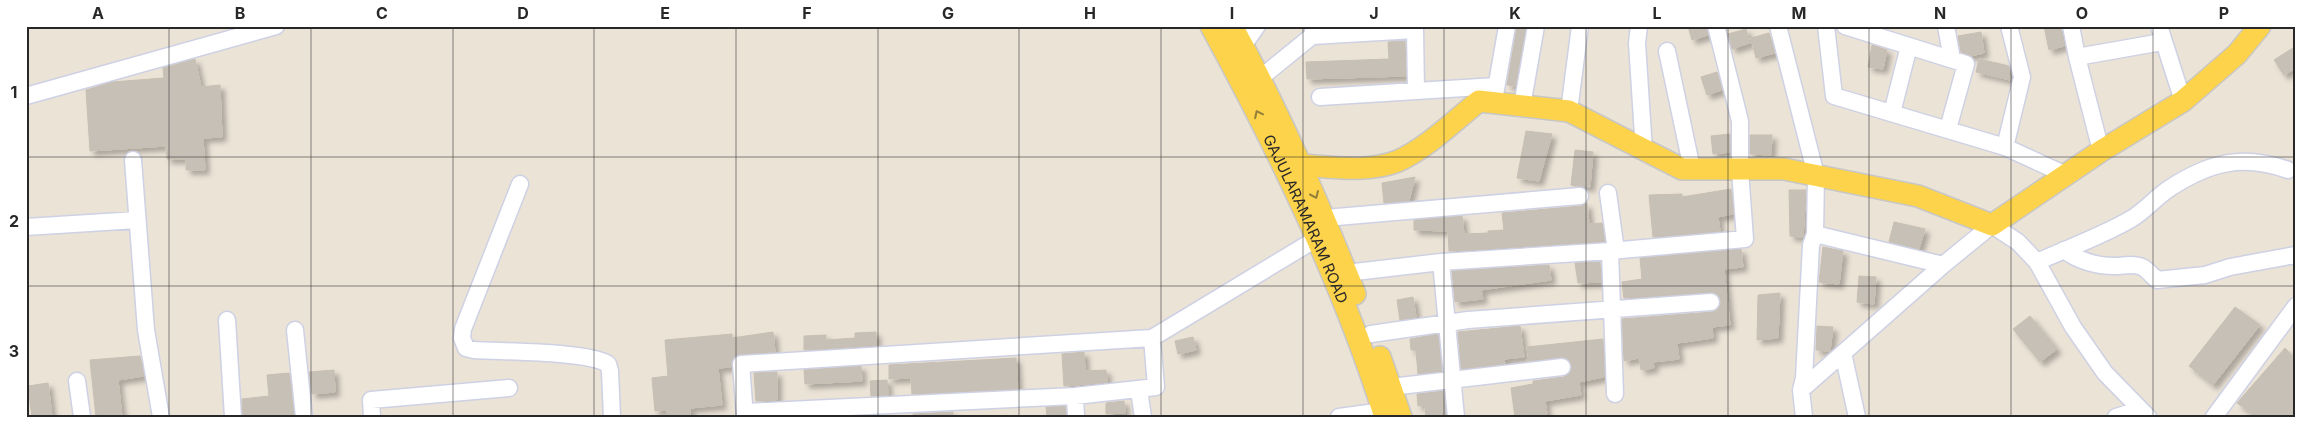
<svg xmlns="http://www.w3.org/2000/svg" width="2322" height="443" font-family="Inter,sans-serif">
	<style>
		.building { fill: #c7c0b7; stroke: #c7bfb1; filter: url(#shadow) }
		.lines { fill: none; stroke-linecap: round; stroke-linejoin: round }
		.minor-casing { stroke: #cdd1e3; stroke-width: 19 }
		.major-casing { stroke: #c7c7c7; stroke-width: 24 }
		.minor { stroke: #fff; stroke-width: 16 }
		.major { stroke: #fdd34b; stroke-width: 21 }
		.oneway { stroke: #927e3a }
		.grid { fill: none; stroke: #282828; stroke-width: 1; stroke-opacity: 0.55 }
		.labels { text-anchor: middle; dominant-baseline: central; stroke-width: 5; stroke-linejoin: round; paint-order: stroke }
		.street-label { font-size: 15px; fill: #282828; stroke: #fff }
		.neatline { fill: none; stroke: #282828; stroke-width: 2 }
		.grid-label { font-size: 16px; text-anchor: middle; font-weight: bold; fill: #282828 }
	</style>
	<defs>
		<filter id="shadow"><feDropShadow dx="4.5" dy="4.5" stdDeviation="2.5" flood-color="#0004"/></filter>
	</defs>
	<rect width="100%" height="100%" fill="#ece3d7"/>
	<path class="building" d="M1517,26H1526L1515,86L1507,85Z
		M1688,26H1706L1708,35L1692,40Z
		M2044,26H2060L2064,46L2049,50Z
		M1746,29L1750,43L1732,49L1728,34Z
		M1981,32L1984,53L1971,56L1961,52L1958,36Z
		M1769,33L1775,53L1756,58L1751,38Z
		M1405,41L1406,76L1307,79L1306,62L1389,59L1388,42Z
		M1872,45L1887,50L1883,69L1868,67Z
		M2296,46V68L2284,75L2274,60Z
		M195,59L201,87L220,85L222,137L203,138L205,170H186V159H167L166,146L90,151L86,90L112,82L164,78L163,68Z
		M1979,59L2009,66L2010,80L1976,72Z
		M1717,72L1722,90L1707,95L1701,77Z
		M1526,131L1552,134L1539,181L1517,178Z
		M1730,134V152L1713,154L1711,136Z
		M1750,135H1772L1771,155L1750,154Z
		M1575,150L1593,152L1590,187L1571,185Z
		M1415,177L1409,201L1384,203L1382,183Z
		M1731,189L1733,214L1718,217L1720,231L1653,237L1649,195L1682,194V197Z
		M1789,190H1806L1803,237L1790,236Z
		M1587,203L1589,224L1602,223L1605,241L1449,251L1448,231L1414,230V220L1462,216L1464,234L1488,233V231L1504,230L1502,213L1581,206Z
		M1894,222L1925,229L1919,249L1889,242Z
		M1823,247L1843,251L1839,284L1819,282Z
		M1741,249L1743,267L1724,269L1730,325L1712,327L1713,338L1677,343L1679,359L1653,362L1654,368L1641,370L1639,358L1624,361L1622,319L1712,312L1717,310L1721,302L1719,296L1710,292L1624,298L1622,282L1642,279L1640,258Z
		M1600,262L1601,282L1578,283L1575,263Z
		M1549,265L1551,280L1481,290L1483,299L1455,302L1452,271Z
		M1859,276L1876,277L1874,304L1857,302Z
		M1780,293L1778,338L1757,340L1758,295Z
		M1413,297L1416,317L1400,320L1397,300Z
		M2235,307L2260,325L2213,385L2189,366Z
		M2030,316L2057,349L2040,362L2013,329Z
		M1520,326L1524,357L1504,359L1505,364L1461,369L1458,332Z
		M1817,326L1833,327L1830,351L1816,350Z
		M773,332L775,352L740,354L732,359L731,367L718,368L722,405L690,408V417H668L667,410L655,411L652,378L668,376L665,340L732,334V338Z
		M876,332V345L804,350V336L826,335V340L855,338V333Z
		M1438,334L1442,371L1418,374L1416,350H1411L1410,339Z
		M1193,337L1196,350L1178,354L1175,341Z
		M1603,339L1604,377L1579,382L1581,395L1545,401L1547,414L1515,417L1511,388L1533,384V381L1564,377L1571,370L1570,361L1565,358L1529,361L1527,347Z
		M2285,348L2296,360V417H2258L2237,403Z
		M1084,352L1085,371L1106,370L1107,382L1064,386L1062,354Z
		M140,356L144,376L118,380L122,417H96L90,360Z
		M1016,358L1018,389L912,394L911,378L889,379V365Z
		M861,366L862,381L805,384L804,370Z
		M334,370L335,392L312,394L309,372Z
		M777,372V400L756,401L754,373Z
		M289,373L294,417H243L242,399L269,396L267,375Z
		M887,380L888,395L871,396L870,381Z
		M48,383L52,417H32L28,386Z
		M1443,391L1446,417H1426L1425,405L1418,406L1417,394Z
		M1124,401L1125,413L1106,414V403Z
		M1065,406L1066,415L1047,416L1046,407Z
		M953,412V417H913V414Z"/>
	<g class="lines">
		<g class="minor-casing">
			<path id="minor" d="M1639,26L1637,43L1644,151
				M1778,26L1816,175L1815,234L1811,245L1804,378L1801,390L1804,417
				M1826,26L1834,96L2005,147L2066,175
				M1845,26L1966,64L1948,129
				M1946,26L1952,59
				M2071,26L2077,57L2101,151
				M2159,26L2183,101
				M1312,36L1415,30L1416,91
				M1243,46L1257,26
				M1667,51L1692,169
				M2077,57L2162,42
				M1259,79L1312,36L1314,26
				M1495,95L1507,26
				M26,96L276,26
				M1320,97L1496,86
				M1522,106L1536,26
				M1569,111L1580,26
				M1892,113L1909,46
				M2005,147L2022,77L2009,26
				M133,160L146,330L161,417
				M520,184L463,329L462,338L466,348L474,350C502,352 587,351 608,364L610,371L612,417
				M1608,193L1616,251
				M1325,218L1580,196
				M26,227L137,220
				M1815,234L1943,265
				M2064,250C2079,261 2096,266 2115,266C2124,266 2133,263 2142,267C2147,269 2152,276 2157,280L2205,275L2230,267L2295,255L2296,257
				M1610,251L1615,394
				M1441,262L1610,251L1745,239L1740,170V121L1716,26
				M2037,262C2068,248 2102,236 2131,219C2145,211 2156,197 2170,188C2210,162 2243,154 2288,170
				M1346,273L1441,262L1456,417
				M227,320L233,417
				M295,330L304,417
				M1371,334L1468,320L1711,302
				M1843,353L1857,417
				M77,381L82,417
				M1391,387L1562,367
				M1139,390L1143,417
				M1801,390L1943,265L1992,225L2018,242L2037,262L2073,327L2105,373L2148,417
				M1075,396L1076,417
				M745,412L1075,396L1156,387L1152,338
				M372,417L371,400L509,388
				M745,417L741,364L1152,338L1316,239
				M1339,417L1383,411
				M2116,417L2139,410
				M2214,417L2296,306"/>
		</g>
		<g class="major-casing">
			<g id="major">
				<path id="s1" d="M1211,26C1279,151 1342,281 1385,417"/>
				<path d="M1232,26C1280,113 1318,202 1355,294"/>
				<path d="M1301,165C1332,167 1368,173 1398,161C1427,148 1454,121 1479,101L1569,111L1682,169H1784L1918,196L1992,225L2101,151L2183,101L2237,54L2260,26"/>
				<path d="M1380,357L1401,417"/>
			</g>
		</g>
		<use href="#minor" class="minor"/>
		<use href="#major" class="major"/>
	</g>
	<defs><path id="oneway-chevron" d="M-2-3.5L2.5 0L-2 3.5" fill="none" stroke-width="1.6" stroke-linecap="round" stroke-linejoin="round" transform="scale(1.25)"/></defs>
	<g class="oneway">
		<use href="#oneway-chevron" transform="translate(1258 114) rotate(-116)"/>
		<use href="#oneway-chevron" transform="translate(1315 195) rotate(66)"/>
	</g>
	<path class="grid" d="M169,26V417M311,26V417M453,26V417M594,26V417M736,26V417M878,26V417M1019,26V417M1161,26V417M1303,26V417M1444,26V417M1586,26V417M1728,26V417M1869,26V417M2011,26V417M2153,26V417M26,157H2296M26,286H2296"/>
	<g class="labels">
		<g class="street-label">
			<text stroke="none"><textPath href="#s1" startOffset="215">GAJULARAMARAM ROAD</textPath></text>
		</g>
	</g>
	<rect width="2322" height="443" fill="none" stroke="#ffffff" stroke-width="55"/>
	<rect x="28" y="28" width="2266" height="388" class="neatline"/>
	<g class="grid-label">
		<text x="98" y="19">A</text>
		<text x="240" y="19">B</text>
		<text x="382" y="19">C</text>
		<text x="523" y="19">D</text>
		<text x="665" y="19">E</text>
		<text x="807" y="19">F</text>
		<text x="948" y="19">G</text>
		<text x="1090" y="19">H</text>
		<text x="1232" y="19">I</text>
		<text x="1374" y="19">J</text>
		<text x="1515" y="19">K</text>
		<text x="1657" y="19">L</text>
		<text x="1799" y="19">M</text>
		<text x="1940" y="19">N</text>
		<text x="2082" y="19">O</text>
		<text x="2224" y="19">P</text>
		<text x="14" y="98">1</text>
		<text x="14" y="227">2</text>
		<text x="14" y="357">3</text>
	</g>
</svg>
